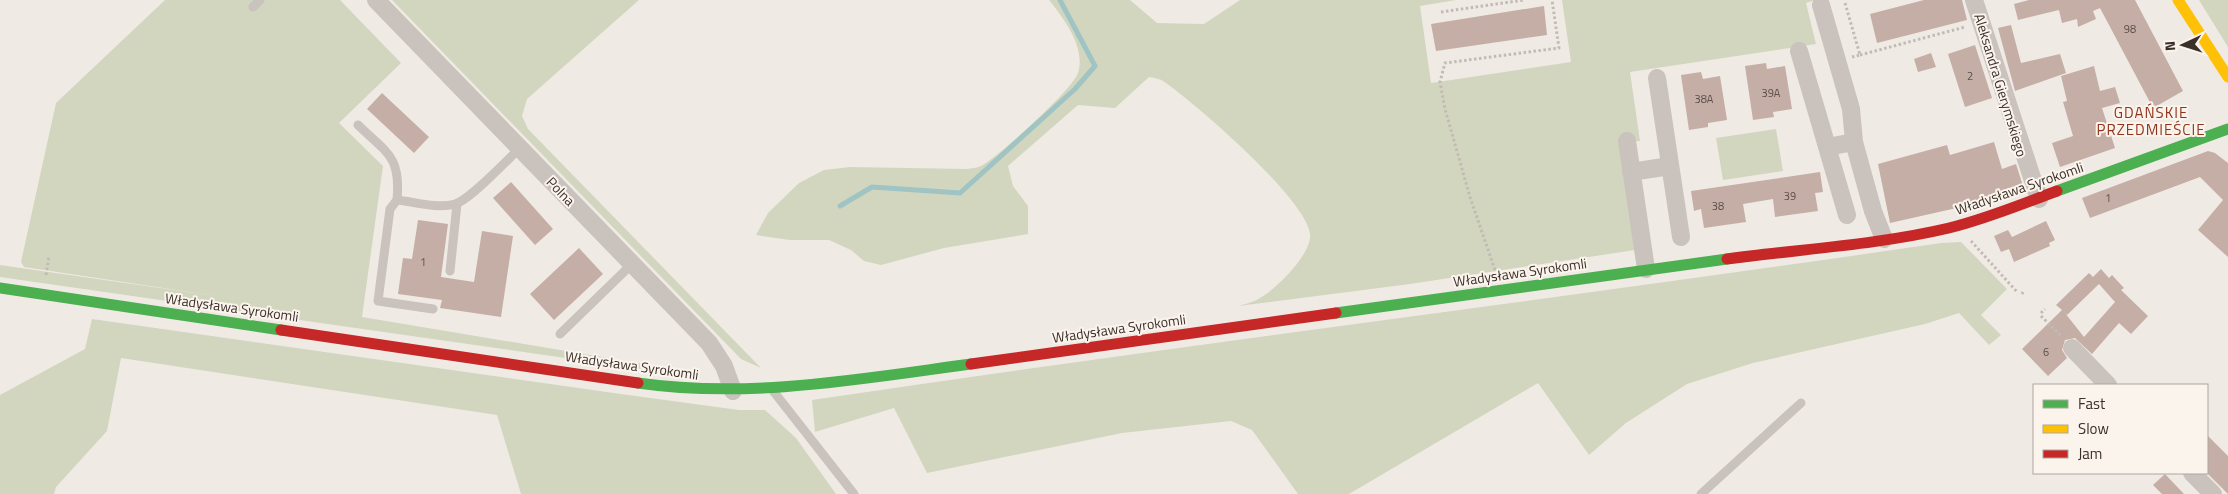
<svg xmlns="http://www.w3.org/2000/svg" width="2228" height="494" font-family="'Titillium Web',sans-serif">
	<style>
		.green { fill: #d2d6be }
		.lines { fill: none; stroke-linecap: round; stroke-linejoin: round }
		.stream { stroke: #9fc4c3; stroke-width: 5 }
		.building { fill: #c5aea6; fill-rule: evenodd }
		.path { stroke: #c2bbb5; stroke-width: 3; stroke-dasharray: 2.5 2.5; stroke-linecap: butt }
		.lane { stroke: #c9c2bd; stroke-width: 9 }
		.street { stroke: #c9c2bd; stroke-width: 18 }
		.fast { stroke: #4caf50; stroke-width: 11 }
		.slow { stroke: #ffc107; stroke-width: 11 }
		.jam { stroke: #c62828; stroke-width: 11 }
		.labels { text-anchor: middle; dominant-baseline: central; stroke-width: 4; stroke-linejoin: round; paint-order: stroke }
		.number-label { font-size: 11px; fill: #5e4f49 }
		.street-label { font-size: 14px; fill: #3b2f2a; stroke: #fbf4ed }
		.neighbourhood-label { font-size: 15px; letter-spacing: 1px; fill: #90351d; stroke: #fbf4ed }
	</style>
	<rect width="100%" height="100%" fill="#f0eae5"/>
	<path class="green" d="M165,0H340L401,63L339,123L383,166L362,317L692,372L670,373L0,277V265L223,297L24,267L21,262L56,103Z
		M392,0H639L527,99L522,116L528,129L761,368L741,359Z
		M1049,0H1130L1157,23L1204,24L1240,0H1456L1420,6L1431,83L1571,62L1562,0H1815L1806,3L1816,44L1630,72L1640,141L1619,142L1635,250L1410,284L1238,306C1245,304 1254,302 1260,298C1276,289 1312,254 1310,234C1306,199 1197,105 1166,83C1162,79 1154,78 1149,77L1115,108L1078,105L1008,166L1013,186L1028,206V234L944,248L881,265L864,261L851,250L829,240H790L756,235L768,213L799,183L824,170L850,167L967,169C971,168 977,168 981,166C999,156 1073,89 1078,73C1086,47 1064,19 1049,0Z
		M2199,0H2228V47Z
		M1776,129L1783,171L1723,180L1716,138Z
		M1961,242L2007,289L1981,315L2001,335L1989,345L1959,313L1925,324L1753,363L1687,384L1626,423L1589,455L1538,383L1349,494H1298L1252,430L1231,421L1122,433L927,473L894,408L815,432L812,400C1188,344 1565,298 1941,243Z
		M92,319L621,394L739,410H765L796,438L836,494H521L497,415L121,358L107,431L56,487L54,494H0V395L85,349Z"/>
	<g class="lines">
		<path class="stream" d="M840,206L872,187L960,193L1075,89L1095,66L1060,0"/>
	</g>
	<path class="building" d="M1924,0H1962L1967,20L1877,43L1870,14Z
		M2029,0H2135L2183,91L2153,108L2100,8L2112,3L2093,11L2096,19L2078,27L2077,19L2062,23L2059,10L2018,20L2014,4Z
		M1544,6L1547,35L1436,51L1431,24Z
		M2011,25L2021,63L2060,54L2066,73L2015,91L1998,28Z
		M1975,45L1992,98L1965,107L1948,54Z
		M1931,53L1936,67L1918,72L1914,59Z
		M1766,63L1767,69L1785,66L1792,109L1773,112L1774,117L1753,120L1745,66Z
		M2094,66L2100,91L2115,87L2120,103L2102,108L2115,148L2060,167L2052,143L2073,136L2063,102L2067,101L2061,76Z
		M1701,72L1703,79L1720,76L1727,120L1708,123V127L1689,130L1681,75Z
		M382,93L429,137L414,153L367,109Z
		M1994,142L2002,169L2016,164L2023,186L1970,205L1890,223L1878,164L1947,145L1950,155Z
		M2208,151L2215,153L2228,163V257L2198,230L2223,200L2200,177L2090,218L2082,198Z
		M1820,172L1823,192L1815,193L1818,211L1775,217L1773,199L1743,204L1746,222L1704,228L1701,209L1694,211L1691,191Z
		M511,182L553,229L535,245L493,198Z
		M418,220L448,224L441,277L474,282L482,231L513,236L501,317L440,308L442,300L398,294L403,258L412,259Z
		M2046,221L2055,240L2049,243L2050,246L2014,262L2009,249L2001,252L1994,236L2008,230L2012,237Z
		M579,248L603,274L554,320L530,294Z
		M2101,269L2109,278L2112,275L2124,288L2121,290L2148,316L2131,334L2119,323L2092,354L2075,338L2065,340L2062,350L2067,358L2048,376L2022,349L2062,310L2056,305L2089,273L2093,277ZM2099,284L2115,302L2084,337L2065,313L2067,315Z
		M2207,435L2228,456V494L2207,473Z
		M2165,474L2184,494H2162L2153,485Z"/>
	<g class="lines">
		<path class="path" d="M1845,3L1860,55L1852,57
			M1441,12L1524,0
			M1860,55L1965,27
			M1971,241L2018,293
			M1495,270L1470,197L1445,109L1440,82L1445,63L1559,48L1552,0
			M46,275L49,256
			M2022,294L2023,292
			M2041,313L2045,309
			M2041,316L2062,337"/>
		<path class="lane" d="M253,7L260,0
			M358,125C387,153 401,156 397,200
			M450,271L457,204
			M433,309L378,301L390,209L397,200C415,202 437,209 455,204C470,200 507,160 520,148
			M560,334L632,264
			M774,392L854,494
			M1701,494L1801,403"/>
		<path class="street" d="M376,0L709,343L724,366L733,391
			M1974,0L2039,199
			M1821,5L1851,109L1854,142
			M1799,51L1847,215
			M1657,78L1681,237
			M1627,141L1646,269
			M1827,147L1854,142L1873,211L1884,239
			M1631,172L1670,166
			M2072,348L2108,385
			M2192,473L2213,494"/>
		<path class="fast" d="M2057,191L2228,129
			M0,288L281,330
			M1336,313L1727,259
			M638,383C749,399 860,379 971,364"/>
		<path class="slow" d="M2178,0L2228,77"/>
		<path class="jam" d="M1727,259C1801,249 1877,245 1949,228C1986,219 2022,204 2057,191
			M281,330L638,383
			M971,364L1336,313"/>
	</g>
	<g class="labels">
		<g class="number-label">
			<text x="2130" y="29">98</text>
			<text x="1970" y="76">2</text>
			<text x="1771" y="93">39A</text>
			<text x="1704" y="99">38A</text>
			<text x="1790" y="196">39</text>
			<text x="2108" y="198">1</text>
			<text x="1718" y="206">38</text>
			<text x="423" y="262">1</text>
			<text x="2046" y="352">6</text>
		</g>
		<g class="street-label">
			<text transform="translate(2001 85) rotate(73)">Aleksandra Gierymskiego</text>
			<text transform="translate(2019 188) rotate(-19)">Władysława Syrokomli</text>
			<text transform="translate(561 191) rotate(46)">Polna</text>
			<text transform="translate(1520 272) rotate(-8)">Władysława Syrokomli</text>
			<text transform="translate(232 307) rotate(8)">Władysława Syrokomli</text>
			<text transform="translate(1119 328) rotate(-8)">Władysława Syrokomli</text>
			<text transform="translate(632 365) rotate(8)">Władysława Syrokomli</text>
		</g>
		<g class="neighbourhood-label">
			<text x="2151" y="112">GDAŃSKIE<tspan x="2151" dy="17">PRZEDMIEŚCIE</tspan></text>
		</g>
	</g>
	<rect x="2033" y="384" width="175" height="90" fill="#fbf4ed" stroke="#aea59f"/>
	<rect x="2043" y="400" width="25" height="8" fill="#4caf50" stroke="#aea59f"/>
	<text x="2078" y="409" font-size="15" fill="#3b2f2a">Fast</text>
	<rect x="2043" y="425" width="25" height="8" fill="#ffc107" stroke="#aea59f"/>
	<text x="2078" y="434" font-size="15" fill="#3b2f2a">Slow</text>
	<rect x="2043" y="450" width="25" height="8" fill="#c62828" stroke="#aea59f"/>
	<text x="2078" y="459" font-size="15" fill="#3b2f2a">Jam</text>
	<g transform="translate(2183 45) rotate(266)" stroke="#fbf4ed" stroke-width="4" paint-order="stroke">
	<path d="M0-4L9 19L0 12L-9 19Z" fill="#3b2f2a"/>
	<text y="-8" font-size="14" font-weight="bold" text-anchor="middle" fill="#3b2f2a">N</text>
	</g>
</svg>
